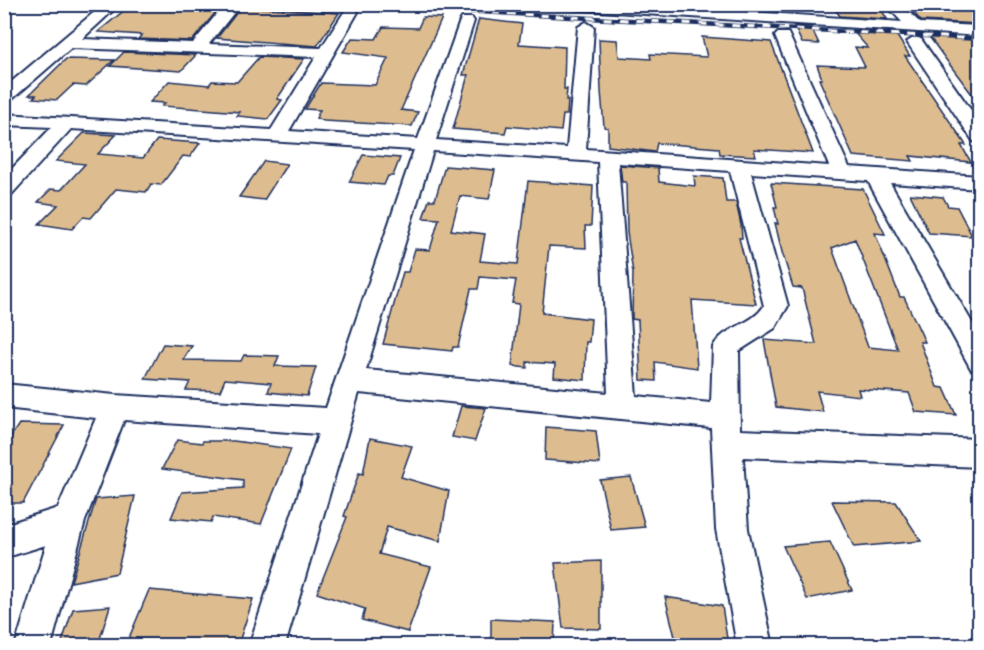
<svg xmlns="http://www.w3.org/2000/svg" width="984" height="650" font-family="Mynerve,sans-serif">
	<style>
		.building { fill: #ddbc8f; stroke: #1b2f5e; stroke-width: 1.5; fill-rule: evenodd }
		.lines { fill: none; stroke-linecap: round; stroke-linejoin: round }
		.minor-casing { stroke: #1b2f5e; stroke-width: 4 }
		.minor { fill: #fff; fill-rule: evenodd }
		.rail-casing { stroke: #1b2f5e; stroke-width: 4.5 }
		.rail { stroke: #fff; stroke-width: 3; stroke-dasharray: 8; stroke-linecap: butt }
	</style>
	<rect width="100%" height="100%" fill="#fff"/>
	<filter id="ink" filterUnits="userSpaceOnUse"><feTurbulence type="fractalNoise" baseFrequency=".0167" numOctaves="2"/><feDisplacementMap in="SourceGraphic" scale="12" xChannelSelector="R" yChannelSelector="G"/><feConvolveMatrix kernelMatrix="1 2 1 2 8 2 1 2 1" color-interpolation-filters="sRGB"/></filter>
	<g filter="url(#ink)">
		<path class="building" d="M132,4H203L221,6L192,41L138,39L142,35L98,32Z
			M831,4H878L887,19L840,16Z
			M906,4H960L980,18V24L921,21Z
			M238,7L264,8L339,13L317,46L217,38L238,11Z
			M423,17L442,18L401,110L418,112L412,126L324,121L316,118L320,110L305,109L321,83L375,85L388,58L343,52L352,38L376,39L383,27L418,28Z
			M479,19L522,24L519,44L565,47L564,89H567L566,100H568L567,115H563L561,131L507,126L505,133L453,129L468,75H463Z
			M794,26L811,27L819,44L802,43Z
			M852,30L895,33L910,56H905L966,145H961L971,162L910,156L913,161L853,156L819,79H822L817,65L865,67L855,47L868,48Z
			M928,35L980,38V105L944,57Z
			M702,37L771,42L813,153L754,149L756,156L720,154L719,148L657,143L655,152L608,146V128L604,127L601,91L599,39L617,40L619,57L651,59L650,54L707,57Z
			M124,52L196,55L181,71L110,66Z
			M259,57L304,59L277,99L282,100L268,119L237,116L240,112L162,106L165,103L150,102L169,81L209,85L212,81L237,82Z
			M66,59L114,60L86,86L73,85L57,100L33,98L36,95H29Z
			M84,133L116,135L98,154L143,158L157,140L200,143L190,157L183,156L161,185L151,184L146,192L116,189L91,218L83,217L72,229L39,224L58,205L38,202L51,189L61,190L85,164L56,161Z
			M363,155L400,158L393,176H388L384,185L349,182Z
			M264,161L287,164L264,200L239,197Z
			M620,165L658,168L659,182L695,186L694,176L723,178L726,202H736L741,225L742,238H739L756,304L692,300L697,368L655,362L656,381L641,380L638,320L632,319L633,273L627,232L626,182H622Z
			M445,166L495,170L489,199L460,196L451,230L485,234L480,261L518,264L528,181L593,186L591,226H585L586,248L549,246L542,313L591,319L589,342H586L585,380L554,377L555,364L527,362V368L512,366L519,304L512,303L516,280L480,277L478,289H471L458,347H453L452,351L383,344L403,272H408L415,249L430,250L439,219L423,218L429,200H435Z
			M771,183L863,189L885,234L875,233L900,297H904L925,342H920L937,387L944,388L956,415L916,412L909,393L858,389L860,396L817,391L823,412L776,407L764,340L816,344L802,288L793,287L782,252L775,223L778,224L774,207H777ZM855,239L898,350L868,347L832,248Z
			M910,194L943,197L948,206L957,207L972,236L929,233Z
			M163,344L192,346L183,360L241,361L244,355L279,356L275,366L316,367L307,396L268,392L271,383L225,379L220,391L186,390L190,382L145,379Z
			M461,406L486,408L475,441L452,437Z
			M19,424L64,425L23,503H4V447Z
			M546,427L596,431L600,464L545,460Z
			M370,438L412,446L401,477L449,491L440,541L387,527L379,554L431,567L408,632L362,620L365,609L317,593L347,517L344,516L359,473L363,474Z
			M177,440L202,443L203,441H234L291,449L261,524L213,517L211,522L171,518L182,492L243,488V480L162,469Z
			M631,477L645,527L611,530L600,480Z
			M135,496L117,573L71,582L96,499Z
			M832,501L896,502L921,541L854,547Z
			M830,542L852,590L807,599L783,546Z
			M601,561V629L563,628L555,563Z
			M149,590L253,599L238,645H126Z
			M665,597L722,606L728,645H677Z
			M110,606L98,645H61L73,609Z
			M491,619L555,622L554,645H491Z"/>
		<g class="lines">
			<g class="minor-casing">
				<path id="minor" d="M104,4H120L82,39L193,43L225,4H236V10L209,44L321,48L346,9H356L358,12L289,131L418,139L460,21L462,18H472L474,21L436,140L567,148L578,27L586,22L594,27L586,149L829,166L775,36L778,33H788L849,167L980,176V189L890,183L980,336V372L971,369L868,181L751,173L788,306L775,328L739,351L740,430L980,439V467L743,457L748,529L773,646H737L716,529L711,428L359,393L285,646H249L318,434L124,420L85,521L51,646H15L46,545L4,558V525L58,508L96,418L4,408V384L115,395L326,408L414,150L71,129L11,195L4,197V177L52,127L4,125V114L271,130L316,57L71,48L10,101L4,102V88ZM433,151L598,162L608,393L366,370ZM618,163L730,171L764,306C751,326 724,326 713,347L711,403L636,396Z
					M546,4H630L902,22L885,4H901L920,23L980,26V36L553,8Z
					M962,4H979L980,16Z
					M915,37L921,39L980,123V143L973,141L907,42Z"/>
			</g>
			<use href="#minor" class="minor"/>
			<g class="rail-casing">
				<path id="rail" d="M332,4L980,39"/>
			</g>
			<use href="#rail" class="rail"/>
		</g>
	</g>
	<rect width="984" height="650" fill="none" stroke="#fff" stroke-width="24"/>
	<rect x="12" y="12" width="960" height="626" fill="none" stroke="#1b2f5e" stroke-width="2" filter="url(#ink)"/>
</svg>
